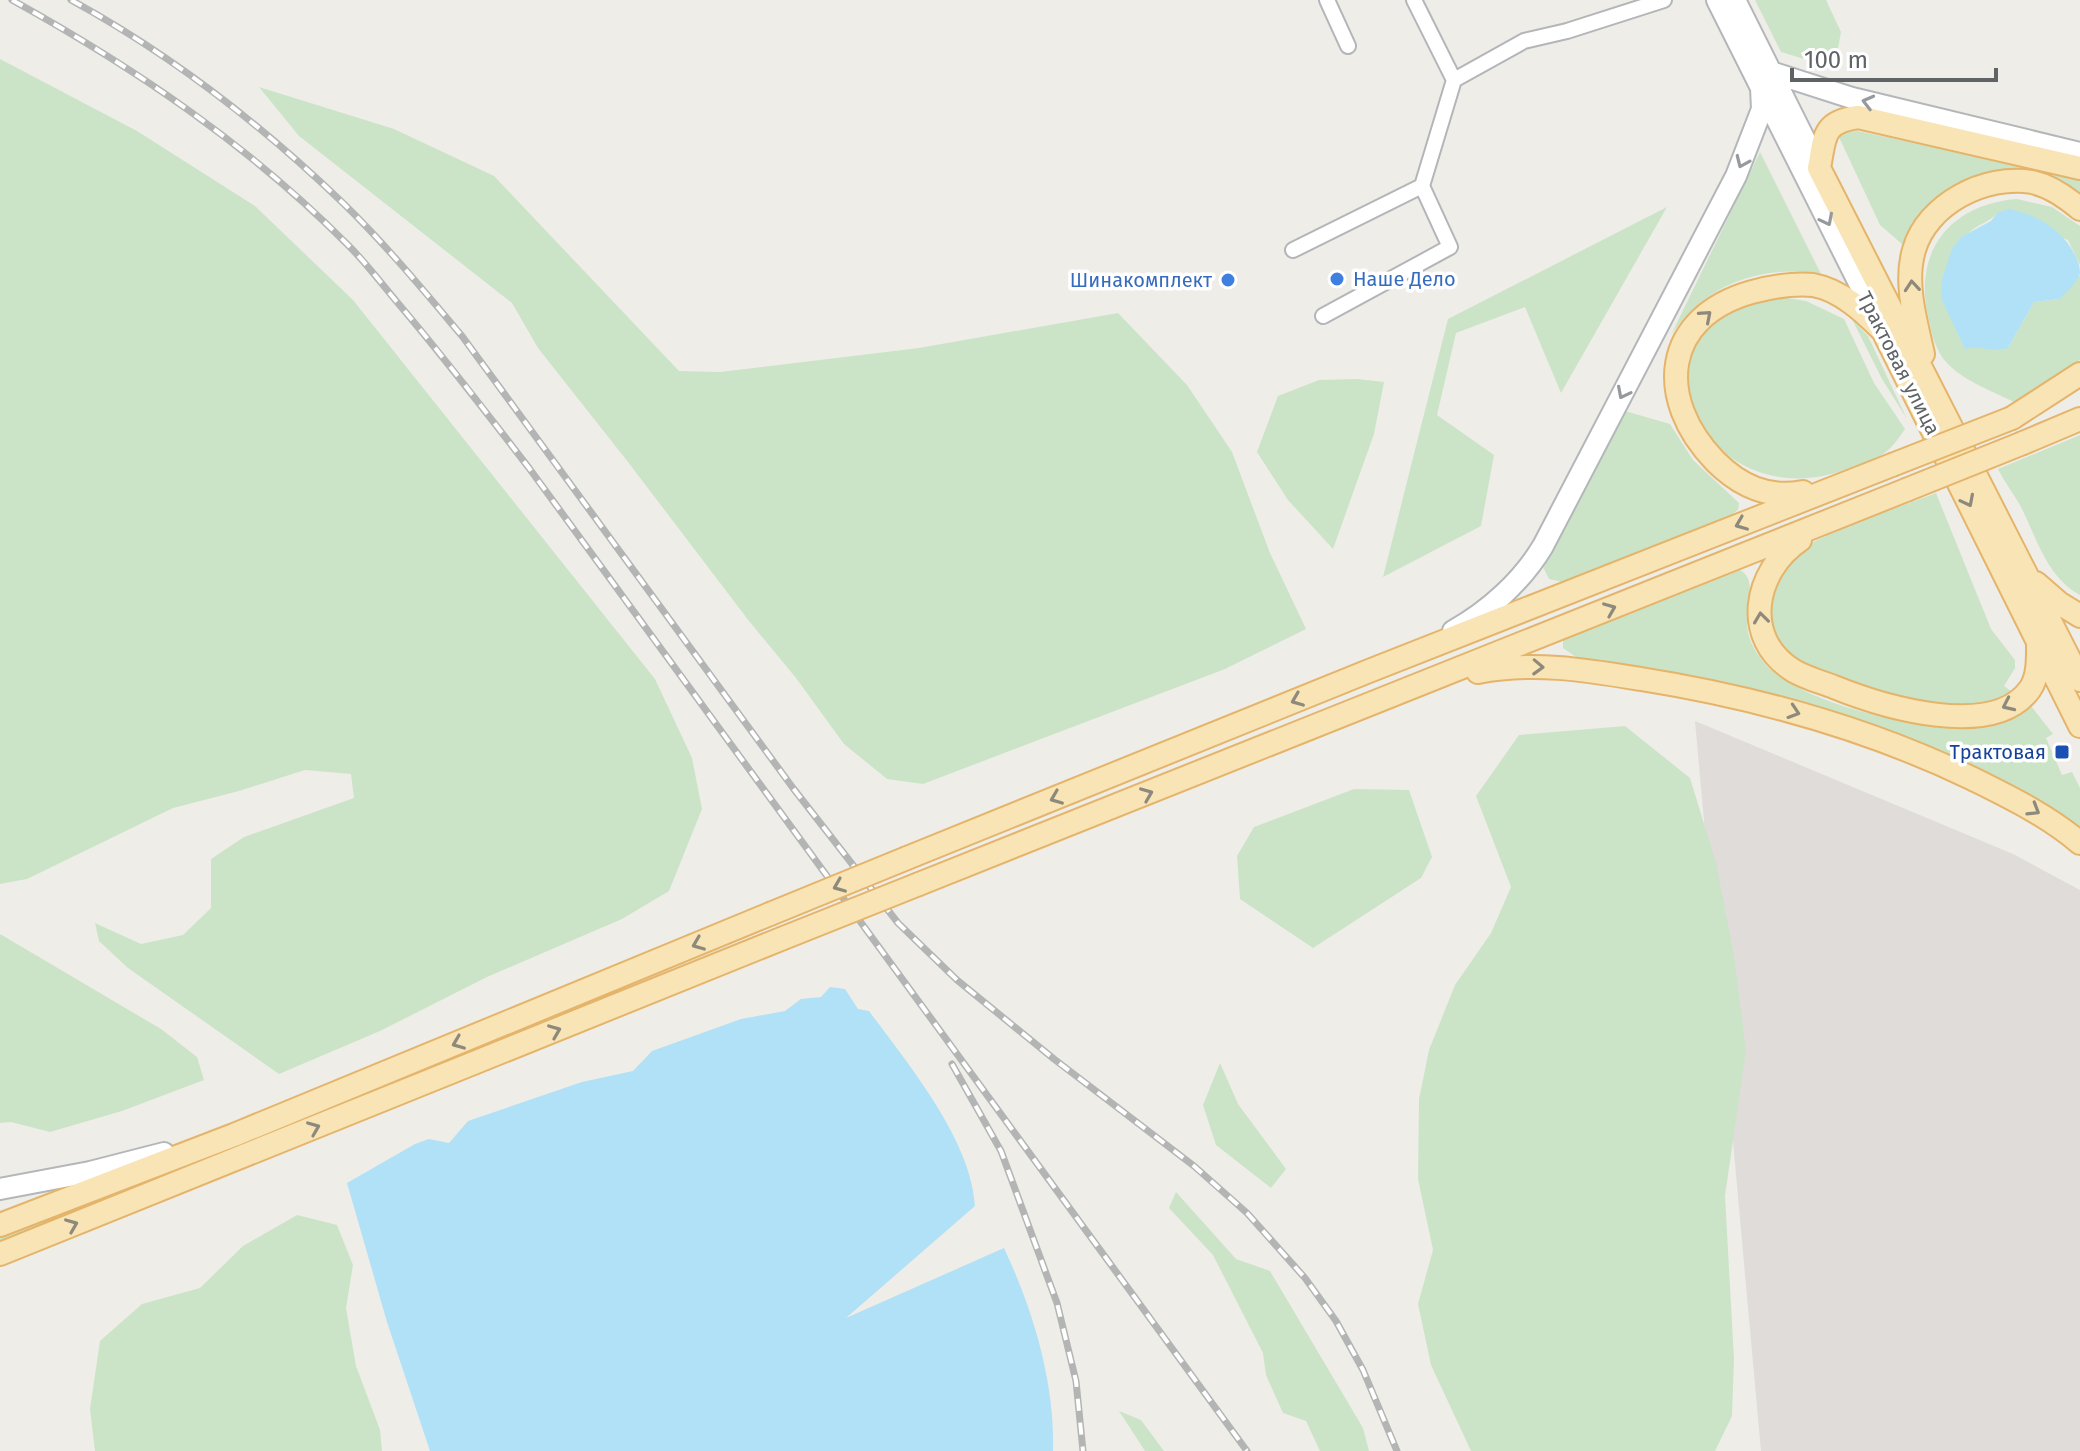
<svg xmlns="http://www.w3.org/2000/svg" width="2080" height="1451" font-family="'Fira Sans',sans-serif">
	<style>
		.industrial { fill: #dfdcda }
		.green { fill: #cbe4c7 }
		.water { fill: #b0e1f7 }
		.lines { fill: none; stroke-linecap: round; stroke-linejoin: round }
		.minor-casing { stroke: #b3b5b8; stroke-width: 18 }
		.secondary-casing { stroke: #b4b7ba; stroke-width: 24 }
		.primary-casing { stroke: #e5b46b; stroke-width: 26 }
		.minor { stroke: #fff; stroke-width: 14 }
		.secondary { stroke: #fff; stroke-width: 20 }
		.primary { stroke: #f8e4b4; stroke-width: 22 }
		.rail-casing { stroke: #b3b4b4; stroke-width: 7 }
		.rail { stroke: #fff; stroke-width: 4; stroke-dasharray: 12; stroke-linecap: butt }
		.primary-bridge-casing { stroke: #e5b46b; stroke-width: 26; stroke-linecap: butt }
		.primary-bridge { stroke: #f8e4b4; stroke-width: 22 }
		.oneway { stroke: #979a9c }
		.oneway2 { stroke: #8d8a7d }
		.shop-dot { fill: #3f7fe0; stroke: #fff; stroke-width: 3 }
		.transit-dot { fill: #1a4fb4; stroke: #fff; stroke-width: 3 }
		.labels { text-anchor: middle; dominant-baseline: central; stroke-width: 7; stroke-linejoin: round; paint-order: stroke }
		.shop-label { font-size: 20px; fill: #366cbe; stroke: #fff; text-anchor: start }
		.street-label { font-size: 20px; fill: #5f6366; stroke: #fff }
		.transit-label { font-size: 20px; fill: #164399; stroke: #fff; text-anchor: end }
	</style>
	<rect width="100%" height="100%" fill="#efede8"/>
	<path class="industrial" d="M1695,721L2013,854L2080,890V1451H1761Z"/>
	<path class="green" d="M1755,0H1826L1841,32L1838,48L1811,61L1781,52Z
		M0,59L137,131L255,206L353,300L655,679L692,758L702,809L669,891L622,919L487,977L380,1031L279,1074L128,968L99,941L95,923L141,944L183,935L211,908V859L244,837L354,798L351,774L305,770L239,791L173,808L27,879L0,884Z
		M259,87L394,129L494,176L679,371L720,372L919,348L1118,313L1187,385L1232,452L1270,553L1306,629L1225,669L923,784L887,779L844,744L796,678L749,621L628,462L538,348L512,303L299,136Z
		M1857,131L2080,178V196L2017,171L1903,245L1880,225L1839,137L1844,132Z
		M1760,152L1821,274C1762,264 1705,284 1671,335Z
		M2017,199L2052,207L2080,226V265L2068,240L1997,213C1990,222 1980,223 1971,231C1952,246 1951,257 1942,279L1977,346L2008,348L2034,302L2060,299L2080,275V360L2059,376L2014,402C1990,390 1958,379 1942,357C1934,345 1931,330 1928,316C1913,251 1951,204 2017,199Z
		M1667,207L1561,393L1525,307L1456,333L1437,415L1494,455L1481,526L1383,577L1448,319Z
		M1781,297L1806,301L1844,319L1874,383L1905,429C1886,458 1879,457 1847,469C1702,524 1606,321 1781,297Z
		M1852,319L1868,336L1907,419L1882,379Z
		M1357,379L1384,382L1374,434L1333,549L1288,500L1257,452L1278,396L1319,380Z
		M1625,411L1670,424L1693,460L1739,503L1738,510L1724,520L1563,582L1549,579L1543,567L1547,555Z
		M2080,435V595C2047,577 2037,539 2021,507C2014,494 2005,483 1998,469Z
		M1936,493L1991,629L2015,660V668L2004,686L2011,691C1962,723 1897,697 1847,682C1831,677 1791,664 1781,652C1762,628 1769,582 1787,560C1807,537 1903,506 1936,493Z
		M1740,570C1758,579 1746,609 1747,626C1748,642 1759,658 1770,669C1810,706 1933,735 1986,725C2003,722 2016,714 2031,706L2053,734L2046,738L2062,775L2072,772L2080,788V830L1987,778L1579,659L1563,648V641L1570,634Z
		M1625,726L1690,778L1716,863L1733,950L1746,1050L1725,1196L1734,1359L1732,1416L1715,1451H1471L1431,1365L1418,1304L1433,1250L1418,1179L1419,1099L1429,1050L1455,985L1491,933L1511,887L1476,796L1519,735Z
		M1354,789L1409,790L1432,857L1421,878L1313,948L1240,899L1237,856L1254,827Z
		M0,934L161,1029L197,1057L204,1080L122,1111L50,1132L11,1122L0,1123Z
		M1220,1063L1238,1104L1286,1169L1271,1188L1216,1145L1203,1105Z
		M229,1145L235,1151L0,1245V1237Z
		M1176,1192L1236,1259L1270,1271L1363,1428L1369,1451H1320L1306,1421L1283,1413L1266,1375L1263,1353L1213,1255L1169,1208Z
		M297,1215L337,1225L353,1265L346,1308L356,1366L380,1430L382,1451H95L90,1409L100,1341L142,1304L200,1288L243,1246Z
		M1119,1411L1141,1420L1164,1451H1145Z"/>
	<path class="water" d="M2008,209C2036,214 2062,229 2075,255C2078,260 2080,267 2080,273C2078,282 2066,292 2060,299L2034,302L2008,348C1990,353 1982,345 1965,349L1941,298L1942,279L1952,249L1961,237L1991,221L1997,213Z
		M830,987L845,989L858,1009L869,1011C908,1064 971,1139 975,1206L846,1318L1004,1248C1033,1310 1055,1382 1053,1451H430L387,1322L347,1183L415,1144L429,1139L449,1143L468,1121L582,1082L633,1071L652,1051L741,1019L785,1011L801,999L821,997Z"/>
	<g class="lines">
		<g class="minor-casing">
			<path id="minor" d="M1327,0L1348,46
				M1414,0L1454,80
				M1293,250L1422,186
				M1323,316L1450,247L1422,186L1454,80L1524,41L1567,31L1664,0"/>
		</g>
		<g class="secondary-casing">
			<path id="secondary" d="M1717,0L1880,325
				M1735,0L1819,168
				M1771,72L1852,98L2080,153
				M1453,631C1489,611 1522,581 1543,546L1736,176L1762,109L1761,88
				M0,1189L90,1172L164,1153"/>
		</g>
		<g class="primary-casing">
			<path id="primary" d="M2080,168L1858,117C1822,122 1825,137 1819,168L2080,680
				M1923,354C1916,322 1904,283 1914,250C1927,204 1985,174 2032,182C2050,186 2066,197 2080,209
				M2012,418L2080,374
				M2023,443L2080,419
				M1803,492C1768,499 1740,486 1715,461C1655,399 1662,317 1752,292C1771,287 1793,283 1813,285C1841,290 1864,312 1883,331L2080,726
				M1800,540C1754,571 1741,639 1794,671C1806,678 1821,682 1834,687C1881,706 1993,741 2030,689C2039,676 2038,657 2038,642
				M2036,583L2059,603L2080,616
				M1478,672C1533,661 1586,670 1641,679C1754,697 1867,728 1971,778C2009,797 2047,815 2080,843
				M907,858L1369,671L1892,465
				M919,884L1906,490
				M0,1225L234,1135L770,914
				M0,1254L781,939"/>
		</g>
		<use href="#minor" class="minor"/>
		<use href="#secondary" class="secondary"/>
		<use href="#primary" class="primary"/>
		<g class="rail-casing">
			<path id="rail" d="M12,0C135,68 250,146 349,246C366,263 381,283 397,302C443,356 486,412 529,468L1247,1451
				M71,0C170,54 263,126 344,204C386,245 424,291 462,336L793,788L898,923L957,980L1054,1059L1194,1166L1247,1213L1305,1278L1336,1321L1363,1370L1397,1451
				M952,1064L1001,1151L1057,1303L1076,1381L1083,1451"/>
		</g>
		<use href="#rail" class="rail"/>
		<g class="primary-bridge-casing">
			<path id="primary-bridge" d="M1892,465L2012,418
				M1906,490L2023,443
				M770,914L907,858
				M781,939L919,884"/>
		</g>
		<use href="#primary-bridge" class="primary-bridge"/>
	</g>
	<defs><path id="oneway-chevron" d="M-2-3.5L2.5 0L-2 3.5" fill="none" stroke-width="1.6" stroke-linecap="round" stroke-linejoin="round" transform="scale(2)"/></defs>
	<g class="oneway">
		<use href="#oneway-chevron" transform="translate(1868 102) rotate(-166)"/>
		<use href="#oneway-chevron" transform="translate(1742 162) rotate(114)"/>
		<use href="#oneway-chevron" transform="translate(1827 220) rotate(63)"/>
		<use href="#oneway-chevron" transform="translate(1623 393) rotate(117)"/>
	</g>
	<g class="oneway2">
		<use href="#oneway-chevron" transform="translate(1912 286) rotate(-95)"/>
		<use href="#oneway-chevron" transform="translate(1706 316) rotate(-41)"/>
		<use href="#oneway-chevron" transform="translate(1968 501) rotate(63)"/>
		<use href="#oneway-chevron" transform="translate(1741 524) rotate(158)"/>
		<use href="#oneway-chevron" transform="translate(1610 609) rotate(-22)"/>
		<use href="#oneway-chevron" transform="translate(1761 618) rotate(-97)"/>
		<use href="#oneway-chevron" transform="translate(1538 667) rotate(2)"/>
		<use href="#oneway-chevron" transform="translate(1297 700) rotate(158)"/>
		<use href="#oneway-chevron" transform="translate(2008 705) rotate(155)"/>
		<use href="#oneway-chevron" transform="translate(1794 712) rotate(18)"/>
		<use href="#oneway-chevron" transform="translate(1147 794) rotate(-22)"/>
		<use href="#oneway-chevron" transform="translate(1056 798) rotate(158)"/>
		<use href="#oneway-chevron" transform="translate(2034 810) rotate(31)"/>
		<use href="#oneway-chevron" transform="translate(839 886) rotate(158)"/>
		<use href="#oneway-chevron" transform="translate(698 944) rotate(158)"/>
		<use href="#oneway-chevron" transform="translate(555 1031) rotate(-22)"/>
		<use href="#oneway-chevron" transform="translate(458 1043) rotate(158)"/>
		<use href="#oneway-chevron" transform="translate(314 1128) rotate(-22)"/>
		<use href="#oneway-chevron" transform="translate(72 1225) rotate(-22)"/>
	</g>
	<g class="shop-dot">
		<circle cx="1337" cy="279" r="8"/>
		<circle cx="1228" cy="280" r="8"/>
	</g>
	<rect class="transit-dot" x="2054" y="744" width="16" height="16" rx="4"/>
	<g class="labels">
		<g class="shop-label">
			<text x="1353" y="279">Наше Дело</text>
			<text x="1212" y="280" text-anchor="end">Шинакомплект</text>
		</g>
		<g class="street-label">
			<text transform="translate(1899 363) rotate(63)">Трактовая улица</text>
		</g>
		<g class="transit-label">
			<text x="2046" y="752">Трактовая</text>
		</g>
	</g>
	<path d="M1792 68v12h204v-12" fill="none" stroke="#5f6366" stroke-width="4"/>
	<text x="1804" y="68" font-size="24" fill="#5f6366" stroke="#ffffff" stroke-width="6" paint-order="stroke">100 m</text>
</svg>
